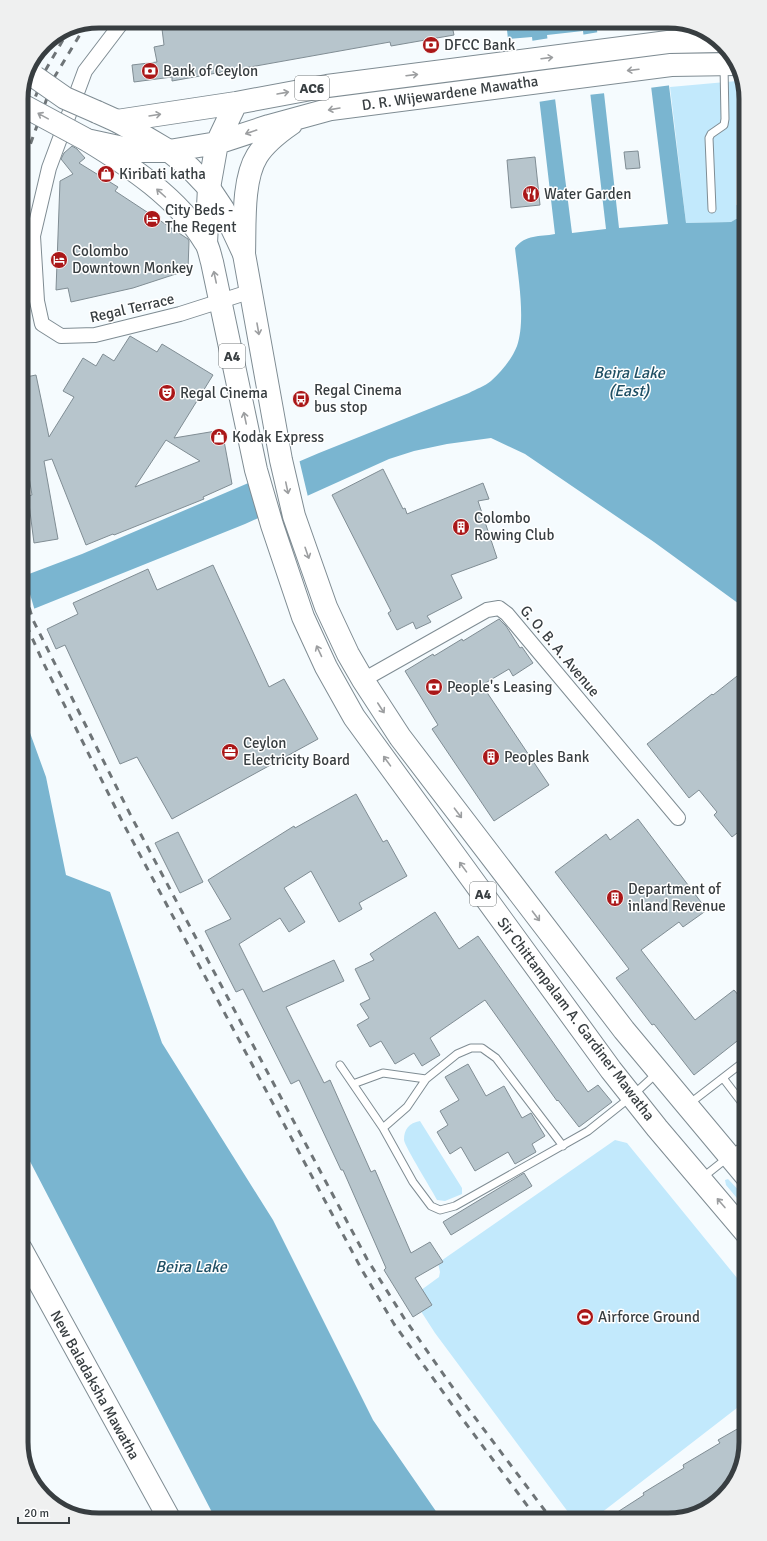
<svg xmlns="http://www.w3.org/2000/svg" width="767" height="1541" font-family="Signika,sans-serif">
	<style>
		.green { fill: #c2e9fc }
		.water { fill: #7ab5d0; fill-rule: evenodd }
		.pier { fill: #f5fbfe }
		.building { fill: #b7c5cc; stroke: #808d94; fill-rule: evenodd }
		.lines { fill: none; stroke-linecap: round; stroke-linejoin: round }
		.service-casing { stroke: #7f8c93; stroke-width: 9 }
		.minor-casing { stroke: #7f8c93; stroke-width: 16 }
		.primary-casing { stroke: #7f8c93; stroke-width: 24 }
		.trunk-casing { stroke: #7f8c93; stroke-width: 24 }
		.service { stroke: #fff; stroke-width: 7 }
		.minor { stroke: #fff; stroke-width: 14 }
		.primary { stroke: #fff; stroke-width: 22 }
		.trunk { stroke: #fff; stroke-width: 22 }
		.rail { stroke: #6e7477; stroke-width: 3; stroke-dasharray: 7 7; stroke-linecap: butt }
		.trunk-bridge-casing { stroke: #7f8c93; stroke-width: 24; stroke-linecap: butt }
		.trunk-bridge { stroke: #fff; stroke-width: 22 }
		.oneway { stroke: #9c9ea0 }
		.labels { text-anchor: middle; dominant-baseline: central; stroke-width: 3; stroke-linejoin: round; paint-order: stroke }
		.shield { fill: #fff; stroke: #74787a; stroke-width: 1 }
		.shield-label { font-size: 14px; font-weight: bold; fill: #383e41 }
		.poi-label { font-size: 15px; fill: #383e41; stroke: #fff; text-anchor: start }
		.street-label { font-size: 15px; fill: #383e41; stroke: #fff }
		.water-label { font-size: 16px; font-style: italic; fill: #205065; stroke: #fff }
		.rim { fill: none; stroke: #383e41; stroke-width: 5 }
	</style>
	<rect width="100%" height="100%" fill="#f5fbfe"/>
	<path class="green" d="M737,81L736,205L746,206V219H736L731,222L686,223L670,87Z
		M420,1121L462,1188V1194L445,1201L437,1200C432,1190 405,1147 404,1140C404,1129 409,1123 420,1121Z
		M615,1140L627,1143L746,1289V1401L592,1520H574L435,1333L415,1302L413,1296L439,1277L440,1272L438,1263Z
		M728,1179L746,1198V1209L726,1185L725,1180Z"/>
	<path class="water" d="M506,21H596L619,228L668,224L643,21H661L686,223L731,222L736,219H746V609L654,542L525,454L491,438L447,444L414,451L389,459L245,524L21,614V577L82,554L319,453L469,393C476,389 485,386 491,381C501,372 512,359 517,346C526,320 518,276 515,248C526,234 539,237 555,234L532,37L508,39ZM583,31L606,229L572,233L547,35Z
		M21,708L46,777L66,875L110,892L162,1043L273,1220L373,1420L442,1520H216L21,1144Z"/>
	<path class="pier" d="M664,24L672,85L649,88L642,27Z
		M599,32L606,93L588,95L581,35Z
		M550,38L557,99L538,102L531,41Z
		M299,459L308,497L259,520L249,481Z
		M24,574L35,611L21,616V575Z"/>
	<path class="building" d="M161,21H451L454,35L391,46L390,42L172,81V77L134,82L132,65L157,62L154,47L164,45Z
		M72,146L77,149L85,158L79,163L118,187L115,191L188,239L189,241L188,270L133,288L71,302L68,288L56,290L60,181L73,174L61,159L64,153Z
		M638,151L640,168L626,169L624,152Z
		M535,157L540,205L511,208L507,160Z
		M130,336L157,352L162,344L213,375L174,438L222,430L232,484L203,497L204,499L114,535L113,534L86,545L52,459L44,461L58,539L34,543L28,496L32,495L23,441H21V378L36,375L49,437L74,397L63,391L83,358L96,366L103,354L114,361ZM166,440L200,461L135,487Z
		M383,469L403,509L405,508L407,514L483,483L489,499L478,501L497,558L451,575L462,598L427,616L431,622L416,629L413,622L397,630L388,613L391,611L332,495Z
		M213,565L269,687L284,679L318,739L172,819L137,757L120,764L65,645L56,649L47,629L78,614L73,603L148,569L157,590Z
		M499,619L506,626L520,648L522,647L533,663L513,676L509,669L482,685L549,785L494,821L432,729L438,725L405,671L433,654L434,656L462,639L463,641Z
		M746,669V754L737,760L746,771V826L732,837L714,815L717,812L699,790L689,798L647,744L712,694L713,695Z
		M356,794L383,842L387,840L407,876L359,903L362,909L339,922L311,871L284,888L305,922L289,932L280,918L239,944L263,992L334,960L344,981L286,1007L324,1083L330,1080L371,1172L375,1170L411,1253L430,1242L443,1262L415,1278L432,1305L413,1317L384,1270L386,1268L343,1170H341L299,1080L291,1084L243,989L236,992L205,931L231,919L208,880L294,826L295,828Z
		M638,819L707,910L683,927L679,922L641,950L695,1020L734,990L746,1004V1034L694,1075L654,1024L652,1025L616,978L629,969L555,872L606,834L610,840Z
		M178,832L203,882L180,893L155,843Z
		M435,912L459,949L478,936L588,1092L598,1085L612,1102L579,1127L558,1100L557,1101L485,1000L430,1038L440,1055L422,1066L414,1053L395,1064L381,1041L370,1047L357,1025L369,1018L360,1004L370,999L355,969L374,960L370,954Z
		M468,1064L486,1096L504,1086L522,1118L531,1113L545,1136L532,1144L536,1152L515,1164L508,1152L475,1171L461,1147L450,1154L437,1132L448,1125L440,1111L459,1100L445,1077Z
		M524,1173L532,1186L451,1235L443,1222Z
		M746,1424V1442L733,1485L698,1514L668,1520H605L644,1495L643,1493L684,1468L683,1465L720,1443L718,1440Z"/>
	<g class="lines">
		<g class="service-casing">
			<path id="service" d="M712,209L709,138L711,134L724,125L725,119L724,66
				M340,1065L383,1128L413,1182L431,1206L440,1210L455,1206L588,1131L632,1096L657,1073
				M723,1078L746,1108
				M353,1084L383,1073L426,1079
				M689,1104L746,1060
				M383,1128L407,1107L426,1079L457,1054L471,1048H482L496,1058L563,1146
				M702,1178L746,1143"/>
		</g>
		<g class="minor-casing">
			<path id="minor" d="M123,21L85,71L49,168L33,236L37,301L42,324L61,336L95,335L180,314L252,291
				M363,680L487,610L499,608L507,614L678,818"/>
		</g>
		<g class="primary-casing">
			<path id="primary" d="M117,121L236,103L327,86L668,42L718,41
				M91,141L137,151H169L217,143L269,126L331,109L671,65L736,64
				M206,243L209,188L217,143L236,103
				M244,254C245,226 242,180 257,156C265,143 278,133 291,124
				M21,1249L170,1520"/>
		</g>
		<g class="trunk-casing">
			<path id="trunk" d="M97,112L117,121L147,138L169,151L190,168L209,188L223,209L244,254L281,460L294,516L326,607L348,654L363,680L400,737L624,1030L746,1176
				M87,140C130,166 178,198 205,242C209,247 210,256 212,262L256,470L272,525L303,617L326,667L354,717L611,1070L657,1128L746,1233"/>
		</g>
		<use href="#service" class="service"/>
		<use href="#minor" class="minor"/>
		<use href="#primary" class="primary"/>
		<use href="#trunk" class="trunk"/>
		<path class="rail" d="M21,136L45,71L71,26
			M21,170L55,76L87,23
			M21,581L33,620L131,816L367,1259L404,1318L458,1395L552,1520
			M21,613L42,660L123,823L362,1270L394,1324L461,1417L538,1520"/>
		<g class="trunk-bridge-casing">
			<path id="trunk-bridge" d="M35,77L65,98L97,112
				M24,106L87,140"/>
		</g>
		<use href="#trunk-bridge" class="trunk-bridge"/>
	</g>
	<defs><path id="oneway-shaft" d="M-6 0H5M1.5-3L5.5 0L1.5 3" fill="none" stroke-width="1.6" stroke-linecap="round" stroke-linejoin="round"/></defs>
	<g class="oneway">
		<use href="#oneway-shaft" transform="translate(547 58) rotate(-7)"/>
		<use href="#oneway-shaft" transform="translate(633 70) rotate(173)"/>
		<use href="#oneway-shaft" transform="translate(412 75) rotate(-7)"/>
		<use href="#oneway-shaft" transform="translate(283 93) rotate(-10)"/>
		<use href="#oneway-shaft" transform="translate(334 109) rotate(170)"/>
		<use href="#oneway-shaft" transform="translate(155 115) rotate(-9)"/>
		<use href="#oneway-shaft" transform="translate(43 116) rotate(-151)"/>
		<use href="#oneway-shaft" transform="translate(251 132) rotate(161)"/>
		<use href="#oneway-shaft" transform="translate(161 193) rotate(-138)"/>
		<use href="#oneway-shaft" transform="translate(215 277) rotate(-102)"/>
		<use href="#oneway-shaft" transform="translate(258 329) rotate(80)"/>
		<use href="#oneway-shaft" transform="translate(245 418) rotate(-102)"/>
		<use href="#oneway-shaft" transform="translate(287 488) rotate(78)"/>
		<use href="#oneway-shaft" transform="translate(307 553) rotate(71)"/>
		<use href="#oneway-shaft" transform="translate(319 651) rotate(-115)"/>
		<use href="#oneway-shaft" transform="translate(381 708) rotate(57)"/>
		<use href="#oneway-shaft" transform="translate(387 761) rotate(-126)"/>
		<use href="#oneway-shaft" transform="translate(458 813) rotate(53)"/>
		<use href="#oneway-shaft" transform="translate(463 867) rotate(-126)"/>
		<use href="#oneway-shaft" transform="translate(536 916) rotate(53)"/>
		<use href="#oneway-shaft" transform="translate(721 1203) rotate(-131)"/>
	</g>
	<defs>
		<g id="bank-disc" transform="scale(0.9)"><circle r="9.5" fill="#aa1718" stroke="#fff"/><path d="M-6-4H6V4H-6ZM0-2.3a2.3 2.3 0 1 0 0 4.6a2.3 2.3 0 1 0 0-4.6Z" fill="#fff"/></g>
		<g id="shop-disc" transform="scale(0.9)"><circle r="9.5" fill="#aa1718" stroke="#fff"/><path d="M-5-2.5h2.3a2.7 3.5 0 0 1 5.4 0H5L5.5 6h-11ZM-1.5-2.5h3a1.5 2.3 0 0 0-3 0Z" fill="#fff"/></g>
		<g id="restaurant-disc" transform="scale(0.9)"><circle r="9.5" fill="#aa1718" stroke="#fff"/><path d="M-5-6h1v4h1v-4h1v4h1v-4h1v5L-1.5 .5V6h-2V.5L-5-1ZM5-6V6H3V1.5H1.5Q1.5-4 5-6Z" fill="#fff"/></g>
		<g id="hotel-disc" transform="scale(0.9)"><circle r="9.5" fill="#aa1718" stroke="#fff"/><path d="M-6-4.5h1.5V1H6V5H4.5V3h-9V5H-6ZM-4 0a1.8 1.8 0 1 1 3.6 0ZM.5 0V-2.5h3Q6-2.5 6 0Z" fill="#fff"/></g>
		<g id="theatre-disc" transform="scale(0.9)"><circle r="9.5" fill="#aa1718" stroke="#fff"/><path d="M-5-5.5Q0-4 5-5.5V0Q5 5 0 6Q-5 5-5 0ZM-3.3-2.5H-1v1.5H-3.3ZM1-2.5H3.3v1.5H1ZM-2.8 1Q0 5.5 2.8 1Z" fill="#fff"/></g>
		<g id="bus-disc" transform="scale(0.9)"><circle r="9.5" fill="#aa1718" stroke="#fff"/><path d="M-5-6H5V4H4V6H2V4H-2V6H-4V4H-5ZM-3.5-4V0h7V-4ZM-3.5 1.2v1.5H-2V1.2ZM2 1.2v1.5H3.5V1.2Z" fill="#fff"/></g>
		<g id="building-disc" transform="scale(0.9)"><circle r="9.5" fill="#aa1718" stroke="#fff"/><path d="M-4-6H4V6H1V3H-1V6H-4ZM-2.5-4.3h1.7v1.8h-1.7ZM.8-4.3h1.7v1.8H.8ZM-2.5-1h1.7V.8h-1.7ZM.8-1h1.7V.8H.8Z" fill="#fff"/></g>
		<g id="office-disc" transform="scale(0.9)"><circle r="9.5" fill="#aa1718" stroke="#fff"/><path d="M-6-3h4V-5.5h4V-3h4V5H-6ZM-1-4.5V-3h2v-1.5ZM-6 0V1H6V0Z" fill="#fff"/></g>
		<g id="stadium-disc" transform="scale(0.9)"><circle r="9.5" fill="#aa1718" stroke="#fff"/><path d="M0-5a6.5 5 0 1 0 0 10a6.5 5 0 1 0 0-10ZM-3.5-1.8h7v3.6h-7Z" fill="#fff"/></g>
	</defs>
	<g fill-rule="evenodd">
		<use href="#bank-disc" x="431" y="45"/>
		<use href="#bank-disc" x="150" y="71"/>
		<use href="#shop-disc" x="106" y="174"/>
		<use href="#restaurant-disc" x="531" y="194"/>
		<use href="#hotel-disc" x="152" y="219"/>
		<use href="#hotel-disc" x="59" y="260"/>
		<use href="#theatre-disc" x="167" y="393"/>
		<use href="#bus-disc" x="301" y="399"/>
		<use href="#shop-disc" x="219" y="437"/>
		<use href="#building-disc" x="461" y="527"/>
		<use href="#bank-disc" x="434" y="687"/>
		<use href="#office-disc" x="230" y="752"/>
		<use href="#building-disc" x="491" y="757"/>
		<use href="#building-disc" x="615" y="898"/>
		<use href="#stadium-disc" x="585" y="1317"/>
	</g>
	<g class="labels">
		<g class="shield">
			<rect x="295" y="76" width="34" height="24" rx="3"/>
			<rect x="219" y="344" width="26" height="24" rx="3"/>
			<rect x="470" y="882" width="26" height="24" rx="3"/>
		</g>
		<g class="shield-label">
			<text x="312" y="88">AC6</text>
			<text x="232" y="356">A4</text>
			<text x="483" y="894">A4</text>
		</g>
		<g class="poi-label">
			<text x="444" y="45">DFCC Bank</text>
			<text x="163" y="71">Bank of Ceylon</text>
			<text x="119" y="174">Kiribati katha</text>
			<text x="544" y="194">Water Garden</text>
			<text x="165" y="210">City Beds -<tspan x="165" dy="17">The Regent</tspan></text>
			<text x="72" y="251">Colombo<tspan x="72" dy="17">Downtown Monkey</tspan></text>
			<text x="314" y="390">Regal Cinema<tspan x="314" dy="17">bus stop</tspan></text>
			<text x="180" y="393">Regal Cinema</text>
			<text x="232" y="437">Kodak Express</text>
			<text x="474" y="518">Colombo<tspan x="474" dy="17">Rowing Club</tspan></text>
			<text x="447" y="687">People's Leasing</text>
			<text x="243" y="743">Ceylon<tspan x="243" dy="17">Electricity Board</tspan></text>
			<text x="504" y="757">Peoples Bank</text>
			<text x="628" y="889">Department of<tspan x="628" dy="17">inland Revenue</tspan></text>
			<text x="598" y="1317">Airforce Ground</text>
		</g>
		<g class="street-label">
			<text transform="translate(450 93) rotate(-8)">D. R. Wijewardene Mawatha</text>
			<text transform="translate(132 308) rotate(-13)">Regal Terrace</text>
			<text transform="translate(560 651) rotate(50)">G. O. B. A. Avenue</text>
			<text transform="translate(576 1019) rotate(53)">Sir Chittampalam A. Gardiner Mawatha</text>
			<text transform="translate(95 1385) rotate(61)">New Baladaksha Mawatha</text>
		</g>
		<g class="water-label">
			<text x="629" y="373">Beira Lake<tspan x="629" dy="18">(East)</tspan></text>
			<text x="191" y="1267">Beira Lake</text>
		</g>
	</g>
	<path d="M0 0H767V1541H0ZM99 28H668A71 71 0 0 1 739 99V1442A71 71 0 0 1 668 1513H99A71 71 0 0 1 28 1442V99A71 71 0 0 1 99 28Z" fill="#eff0f0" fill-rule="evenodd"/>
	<path class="rim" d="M99 28H668A71 71 0 0 1 739 99V1442A71 71 0 0 1 668 1513H99A71 71 0 0 1 28 1442V99A71 71 0 0 1 99 28Z"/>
	<path d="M18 1517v6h51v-6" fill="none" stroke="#383e41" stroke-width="2"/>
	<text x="24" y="1517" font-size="12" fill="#383e41" stroke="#ffffff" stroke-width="3" paint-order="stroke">20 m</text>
</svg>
